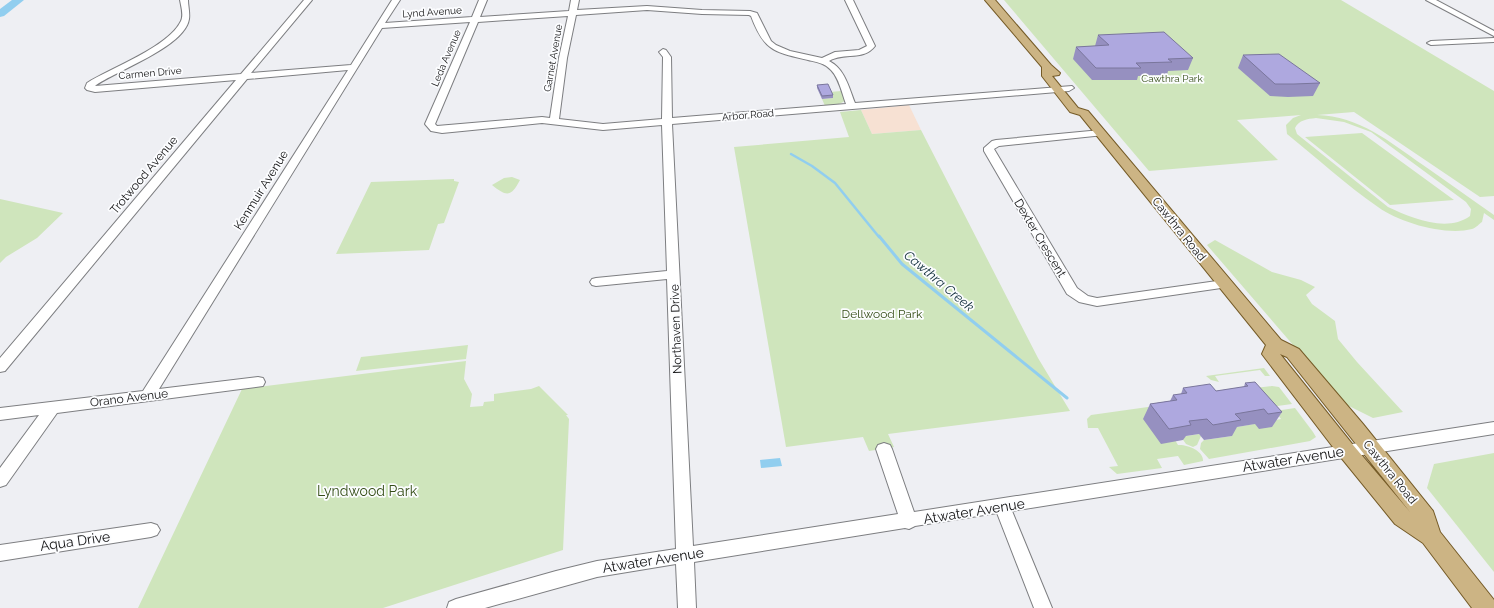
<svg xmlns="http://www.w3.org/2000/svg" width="1494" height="608" font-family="Raleway,sans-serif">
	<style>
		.commercial { fill: #f7e1d3 }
		.green { fill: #cfe5bc; fill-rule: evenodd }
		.water { fill: #91ceef }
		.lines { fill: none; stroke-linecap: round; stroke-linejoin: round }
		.stream-far1 { stroke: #91ceef; stroke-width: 2.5 }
		.stream { stroke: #91ceef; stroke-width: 3 }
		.river { fill: #91ceef; fill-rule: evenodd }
		.minor-casing { stroke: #7d7e81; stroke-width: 2 }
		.major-casing { stroke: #755b27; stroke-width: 2 }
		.minor { fill: #fff; fill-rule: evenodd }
		.major { fill: #ccb484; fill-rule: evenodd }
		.wall { fill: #9690c0 }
		.building { fill: #aea8df; stroke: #7a769c }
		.labels { text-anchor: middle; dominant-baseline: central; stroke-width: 3.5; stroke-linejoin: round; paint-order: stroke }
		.far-street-label { font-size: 10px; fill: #121213; stroke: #fcfdff }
		.far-park-label { font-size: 10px; fill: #344d16; stroke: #fcfdff }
		.street-label { font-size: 12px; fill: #121213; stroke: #fcfdff }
		.park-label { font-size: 12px; fill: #344d16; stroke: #fcfdff }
		.water-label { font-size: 13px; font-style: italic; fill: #122f3d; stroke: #fcfdff }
		.near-street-label { font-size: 14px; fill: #121213; stroke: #fcfdff }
		.near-park-label { font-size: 14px; fill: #344d16; stroke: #fcfdff }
	</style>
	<rect width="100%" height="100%" fill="#eeeff3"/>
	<path class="commercial" d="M909,105L921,130L872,134L861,110Z"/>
	<path class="green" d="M1004,0H1341L1494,91V196L1480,197L1354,112L1317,115C1359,116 1390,142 1423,165C1447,182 1470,198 1494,215V220L1484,213L1482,222C1479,224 1476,228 1472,229C1446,236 1400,223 1378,207C1346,185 1317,158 1287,134L1286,125L1293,118L1301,115L1237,120L1278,160L1149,171ZM1316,118L1344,122L1371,132L1466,202L1471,209L1470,216C1447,233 1411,218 1388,207L1297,134L1295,128C1299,120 1307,119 1316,118Z
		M841,91L845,101L837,105L825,106L822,99L833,98L830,92Z
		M861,110L872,134L921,130L1038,358L1070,411L888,434L894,447L869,451L863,437L786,447L734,147L849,137L840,112Z
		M1362,133L1454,200L1390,205L1305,137Z
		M512,177L520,180C511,197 507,197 492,185L504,178Z
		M454,179V181L459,182L444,223L438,224L429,250L336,254L371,182Z
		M0,199L63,213L37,238L6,257L0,263Z
		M1215,240L1272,272L1301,280L1315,287L1306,295L1312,304L1335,321L1338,339L1357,362L1403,412L1373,418L1343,403L1207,245Z
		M468,345L466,359L356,371L361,357Z
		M466,361L464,379L472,394L470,407L483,406L484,402L494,401V394L531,389L539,386L568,415H566L569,419L563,550L383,608H138L242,389Z
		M1264,368L1270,376H1265L1260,370L1215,376L1219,382L1211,380L1206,376Z
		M1272,386L1279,387L1292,404L1270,407L1255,388Z
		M1155,406L1178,445C1187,444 1204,451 1203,461L1184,465L1178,456L1157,459L1162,468L1117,474L1109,467L1118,466L1098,428H1088L1087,419L1091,415Z
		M1295,408L1313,432L1316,437L1310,441L1209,459L1200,449L1201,443L1204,440L1232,436L1226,429L1281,419L1275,411Z
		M1199,434L1201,436L1197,445L1193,447L1186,444L1181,437Z
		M1494,453V572L1427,488L1434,464Z"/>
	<path class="water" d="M780,458L782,466L761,468L760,460Z"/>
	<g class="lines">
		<path class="stream-far1" d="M791,154L812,166L835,183L879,237"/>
		<path class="stream" d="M879,236L902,264L1067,398"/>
		<path class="river" d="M12,0H24L4,16L0,17V9Z"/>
		<g class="minor-casing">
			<path id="minor" d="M180,0H188C188,6 190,13 189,19C185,47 115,71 95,86L241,74L304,0H312L251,73L351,65L392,0H400L385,23L472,17L479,0H487L480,17L569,11L571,0H579L577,10L647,6L702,10L750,11L757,13L771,41L776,45L790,51L822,58L835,52L859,50L867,46L845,0H853L875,46C864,61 844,52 829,61C845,69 849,88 855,103L1072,86L1074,88L1069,91L672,124L693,546L898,514L876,449L878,445L884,443L890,445L892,449L914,512L1494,422V434L1012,511L1052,608H1034L997,513L915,526L909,529L905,528L694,562L696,608H678L676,564L597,577L485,608H447L449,602L456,599L556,571L597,561L676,549L667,279L596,286L592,285L590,282L592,279L596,278L667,271L662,125L603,130L542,123L442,133L431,131L425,124L470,22L382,28L159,389L258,377L263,378L265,382L263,386L57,413L6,485L0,487V468L39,415L0,420V408L143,391L348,70L247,79L5,371L0,372V358L236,80L95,92L87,90L85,88L87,83C110,68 169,47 181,21C184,15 181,6 180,0ZM647,10L702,14L749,15L751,16C764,51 774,52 808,60C816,62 825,63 831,70C839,78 842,93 846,104L672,118L671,57L666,50L663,49L659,52L663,57L662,119L603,124L559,119L567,58L576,15ZM568,16L559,58L550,118L542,117L437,126L435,124L478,22Z
				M1426,0H1436L1494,31V36Z
				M1494,38V42L1431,45L1427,43L1431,41Z
				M1101,130L1106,133L1104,135L999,146L994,149L1077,288L1088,296L1097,298L1224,280L1228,281L1230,284L1228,287L1097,306L1079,302L1067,294L984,151V148L992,141L996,140Z
				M151,523L157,525L160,530L157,535L151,537L0,561V545Z"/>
		</g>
		<g class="major-casing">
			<path id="major" d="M985,0H995L1051,65L1060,73L1059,75L1052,76L1078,108L1088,111L1281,340L1299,349L1363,424L1433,511L1440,532L1494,600V608H1472L1423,543L1395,524L1339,455L1265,358L1262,354L1266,345L1080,115L1070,112L1042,76V67ZM1280,354L1287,357L1410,512L1353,445Z"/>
		</g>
		<use href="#minor" class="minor"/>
		<use href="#major" class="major"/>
	</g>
	<path class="wall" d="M1098,35L1193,58L1188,70L1168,71L1167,75L1138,76L1137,80H1092L1073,59L1076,47L1095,46Z
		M1243,55L1320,83L1313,96L1288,97L1270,96L1238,68Z
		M817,85L833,95V98L822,99L817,88Z
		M1245,383L1282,412L1272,427L1259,429L1255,424L1237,427L1232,436L1204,440L1199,434L1186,436L1183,440L1161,444L1143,419L1150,404L1170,401L1173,395L1181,394L1183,388L1216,391L1244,387Z"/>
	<path class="building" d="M1164,32L1193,58L1168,59L1172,62L1136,63L1141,68H1096L1076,47L1109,45L1098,35Z
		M1279,54L1320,83L1294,84H1275L1243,55Z
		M828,84L833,95L822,96L817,85Z
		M1255,382L1282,412L1268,414L1264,409L1235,414L1241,420L1213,425L1207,419L1189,421L1191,425L1169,429L1150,404L1177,400L1173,395L1187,393L1183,388L1210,384L1216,391L1248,386L1245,383Z"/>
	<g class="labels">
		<g class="far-street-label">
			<text transform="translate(432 12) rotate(-4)">Lynd Avenue</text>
			<text transform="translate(446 58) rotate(-67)">Leda Avenue</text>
			<text transform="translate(553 58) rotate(-80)">Garnet Avenue</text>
			<text transform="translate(150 73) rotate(-5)">Carmen Drive</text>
			<text transform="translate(748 115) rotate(-5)">Arbor Road</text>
		</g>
		<g class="far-park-label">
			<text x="1172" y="78">Cawthra Park</text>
		</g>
		<g class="street-label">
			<text transform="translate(144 175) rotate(-50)">Trotwood Avenue</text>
			<text transform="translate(261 190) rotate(-58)">Kenmuir Avenue</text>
			<text transform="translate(1179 229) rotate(51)">Cawthra Road</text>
			<text transform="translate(1040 238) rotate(59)">Dexter Crescent</text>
			<text transform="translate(676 329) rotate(-92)">Northaven Drive</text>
			<text transform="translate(129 398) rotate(-7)">Orano Avenue</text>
			<text transform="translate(1390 472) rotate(51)">Cawthra Road</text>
		</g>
		<g class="park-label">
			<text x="882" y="314">Dellwood Park</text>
		</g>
		<g class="water-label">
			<text transform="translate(939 281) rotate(40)">Cawthra Creek</text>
		</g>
		<g class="near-street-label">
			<text transform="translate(1293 459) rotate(-9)">Atwater Avenue</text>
			<text transform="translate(974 511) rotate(-9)">Atwater Avenue</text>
			<text transform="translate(75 541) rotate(-8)">Aqua Drive</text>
			<text transform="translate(653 560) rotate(-9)">Atwater Avenue</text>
		</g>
		<g class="near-park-label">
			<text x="367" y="491">Lyndwood Park</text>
		</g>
	</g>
</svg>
